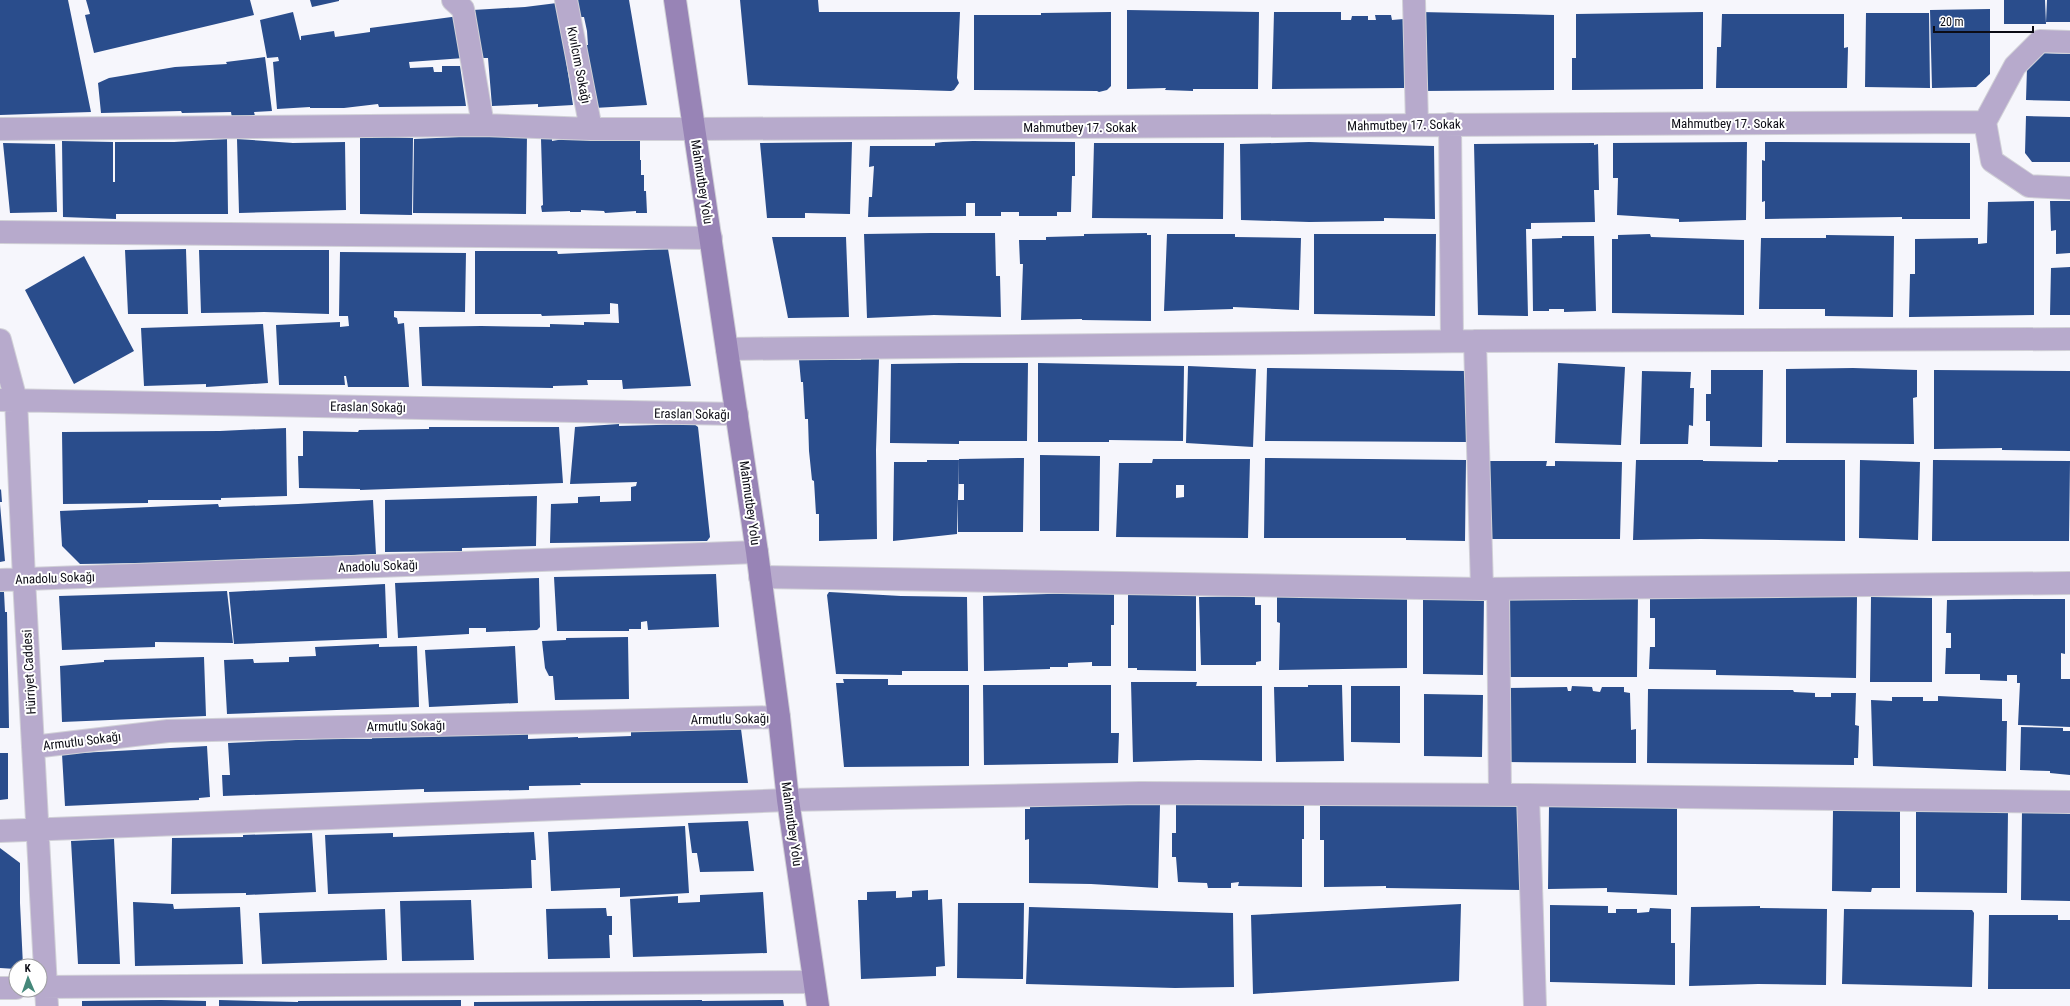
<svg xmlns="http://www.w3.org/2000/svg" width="2070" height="1006" font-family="'Roboto Condensed',sans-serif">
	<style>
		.building { fill: #2a4d8c; fill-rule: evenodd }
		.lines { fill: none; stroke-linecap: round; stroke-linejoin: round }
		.street-casing { stroke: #d1d1d7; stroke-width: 24 }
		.secondary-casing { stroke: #d1d1d7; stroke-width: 24 }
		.street { stroke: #b7aacc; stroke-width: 22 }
		.secondary { stroke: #9884b6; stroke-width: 22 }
		.labels { text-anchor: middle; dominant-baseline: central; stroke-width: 4; stroke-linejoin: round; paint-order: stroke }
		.street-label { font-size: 13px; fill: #0c0c15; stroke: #fff }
	</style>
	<rect width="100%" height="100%" fill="#f6f6fc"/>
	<path class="building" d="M0,0H68L91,112L0,115Z
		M86,0H250L254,15L94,53L85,15L90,14Z
		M310,0H339V1L312,7Z
		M578,0H629L647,105L594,108L585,45H588L587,31L584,17H578L575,1Z
		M740,0H818L819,12H960L957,78L959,83L954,90L951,91L748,85Z
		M2004,0H2045L2046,24H2004Z
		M2047,0H2070V22H2046Z
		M557,3L573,105L538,107V104L492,106L488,58H477L473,10L525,7Z
		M1990,9V74L1976,87L1932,88L1930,10Z
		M1127,10L1259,12L1258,89H1193V91L1165,90L1166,88L1127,89Z
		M293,12L300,40H301V36L334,31L335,37L370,32V28L459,16L464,58L409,62L410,68L433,67L434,72H442V66H460L466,106L379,107L378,104L344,108H310V107L277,109L273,62L279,61L278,57L267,58L260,20Z
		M1111,12V86L1107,90L1099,92L1097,91L974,90V15H1041V13Z
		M1274,12H1341V20H1351L1352,16H1368V20H1376L1375,15H1391L1392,20L1404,19V88L1272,89Z
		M1420,12L1554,15V90L1420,91Z
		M1703,12V89L1572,90V58H1576V14Z
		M1866,13H1929L1930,88L1865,87Z
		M1722,14H1844V48L1848,47L1847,88H1716L1717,47H1721Z
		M2039,53L2070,54V101L2026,100L2027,68Z
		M265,57L272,111L254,112L255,116L232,118L231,112L182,113L181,111L101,113L98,83L109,78L175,67L227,64L226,62Z
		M2026,116L2070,117V162H2032L2025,153Z
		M527,134L526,214L413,213L414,139Z
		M360,136L413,138L412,215L360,214Z
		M552,138V141L570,138L629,140V139L640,138V160H641V175H644V191H646L647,213H636V211L605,213L604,211L581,210V212H570V211L542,212L541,206L543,205L541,139Z
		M227,139L228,214H116V219L63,217L62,141L113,142V182H115V142H174Z
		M237,139L293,143L345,142L346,210L239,213Z
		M973,141L1075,142V176H1072L1071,212H1057V216H1019V212H1001V216H975V203H966V216L868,217L869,197H872L874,166L869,167L870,146H935V143L943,142Z
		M852,142L850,214L805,213V218H767L760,143Z
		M1309,142L1434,146L1435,219L1384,218V221L1309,222L1241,220L1240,144Z
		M1747,142L1746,220L1679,222V219L1617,215L1618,178H1613V143Z
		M1765,142L1970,143V219H1902V217L1765,219V201L1762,202V160L1765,161Z
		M3,143L55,144L57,212L10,213Z
		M1094,143H1224L1223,219L1092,218Z
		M1594,143V145L1598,144L1599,190H1594L1595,222L1531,223V229H1526L1528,316L1478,315L1474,144Z
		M2034,201V315L1909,317L1910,274H1915V239L1978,238V244L1987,243L1988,202Z
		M2050,201H2070V253L2056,254V230L2051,231Z
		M931,233H995L996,276H1000L1001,317L934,315L867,318L864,234Z
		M1147,233V235H1151V321L1082,320V319L1021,320L1023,264H1020L1019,240H1046V237L1084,236V234Z
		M1167,234H1235V237L1301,238L1299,310L1233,307V309L1164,311Z
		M1314,234H1436L1435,316L1314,314Z
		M1650,234L1651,237L1744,240V315L1612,313V239H1618V235Z
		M1826,235L1894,236L1893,317L1825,316V309H1759L1761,238H1826Z
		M1562,236H1594L1596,311L1564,312V309H1549V311H1533L1532,239L1562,238Z
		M772,237H846L849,317L788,318Z
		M186,249L188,314H128L125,250Z
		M668,249L691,386L623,389L622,380H587L588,385L553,386V388L422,386L419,327L481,326L550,327V324L584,325V322L619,323L618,304L610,303V314L542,316L541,314H475V251H557L558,254Z
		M199,250H329V314L264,312L201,313Z
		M340,252L466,253L465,312L394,311V317L397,318L398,324L404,323L409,387H348L346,376H344L345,385H279L276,325L340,322V327L349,326L348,316H339Z
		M84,256L134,351L74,384L25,290Z
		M2070,267V315H2050L2051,268Z
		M263,324L268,383L206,387V384L144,386L141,328Z
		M861,358L879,359L876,450L877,539L819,541V514H816L814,481L812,480L809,451L808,419H805L803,382H801L799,360H861Z
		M960,363H1028L1027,441H959V444L890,443L891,364Z
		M1038,363L1184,366L1183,441L1109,440V442H1038Z
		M1558,363L1625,367L1621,445L1555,443Z
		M1188,366L1256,369L1253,447L1186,443Z
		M1267,368L1467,371L1466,442L1265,441Z
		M1853,368L1917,370V397L1913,398L1914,444L1786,443V369Z
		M1711,370H1763L1762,447L1710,446V421H1706V394H1711Z
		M1934,370L2070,371V451L2002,450V448L1934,449Z
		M1642,371L1691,372L1690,388H1694L1693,426L1689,425L1688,444H1640Z
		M619,424V426L694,424L698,427L710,537L707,541L550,543L551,504L578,503V497L600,496V502L631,501V487L636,486L637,482L570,484L575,427Z
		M429,427H559L563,483L360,490V489L299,488L298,456H303V431L358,432L359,430L429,429Z
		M286,428L287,496L221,498V500H148V503L63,504L62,432L220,431Z
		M1040,455L1100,456L1099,531H1040Z
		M1024,458L1023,532H958V500H964V484H958L959,459Z
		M1265,458L1466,460L1465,541L1406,540V538H1264Z
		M1153,459H1250L1248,538L1116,537L1119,463H1152ZM1176,485H1184V497L1176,498Z
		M927,460H959L957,534L893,541L894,462H927Z
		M1636,460H1703V461L1778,462V460H1845V541L1701,539L1633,540Z
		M1860,460L1920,462L1918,540L1859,538Z
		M1933,460L2070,461L2069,541H1932Z
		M1488,461H1547L1546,466H1555V461L1622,462L1620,539H1487Z
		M1,489L2,502H0V490Z
		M537,496L536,546L462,548V551L385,552V500Z
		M373,500L376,554L144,565V563L80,564L62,546L60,511L218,504L219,507L298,504Z
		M0,504L5,561L0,562Z
		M716,574L719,627L648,630L647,621L641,622V629H629V631H557L554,577Z
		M539,578L540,627L537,630L486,632V628H469V634L398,638L395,583Z
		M385,584L387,638L234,644L229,592Z
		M227,591L233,643L155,642V647L62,650L59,596Z
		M0,592H4L5,612H7L9,728H0Z
		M829,592L901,596L967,597L968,671H902V675L836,674L827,595Z
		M1110,592L1114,594V625H1111V666H1092V662L1068,663V667H1050V669L984,671L983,596Z
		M1507,592L1638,593L1637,677H1507Z
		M1128,593H1196V671L1137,670V668H1128Z
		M1650,595L1857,597L1856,678L1716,675V670L1649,669L1650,647H1655V618H1650Z
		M1255,596V605H1261V661L1256,662V665H1201L1199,597Z
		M1277,596L1407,597V668L1279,670L1280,623L1277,622Z
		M1423,596L1484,597L1483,675L1423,674Z
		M1871,597L1932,598V682H1870Z
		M2015,599H2065V654L2061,653V679H2070V727L2018,725L2020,683H2017V675H2007V681L1980,680V674H1945L1946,648H1951V633H1946L1947,600Z
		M628,637L629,699L555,700L553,676H549L545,668L542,641L566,640V638Z
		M379,644V647L417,646L419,707L227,714L224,660L253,659L254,663L289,662V657L316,656L315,647Z
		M515,646L518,703L429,707L425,650Z
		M204,657L206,716L62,722L60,666L104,662V660Z
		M843,679H888V685H969V766L844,767L836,683H844Z
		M1131,682H1197L1196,686H1262V761L1198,760L1133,762Z
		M983,685H1111V733H1119L1118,763L984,765Z
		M1308,685H1342L1344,761L1276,762L1274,687H1308Z
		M1351,686H1400V743L1351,742Z
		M1572,686L1592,687L1593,691L1600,692L1602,687H1624V692L1630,693L1631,730L1636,729V763L1507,762V688L1567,687L1568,691H1571Z
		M1648,689L1793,690L1794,692L1815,693V697H1831V693H1856L1855,725L1859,726L1858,758H1854V765L1647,763Z
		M1424,694L1483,695L1482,757L1424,756Z
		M1938,696L2002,699V721H2007L2006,771L1873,766L1871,700L1892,701V697H1923V701H1938Z
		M2021,727L2063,728V731H2070V775L2050,773V771L2020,770Z
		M741,729L748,783H580L581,785L529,786V790L424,792V789L223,796L222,775H230L228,743L319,739H372V737H423V735L528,733V739L578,737V738L631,736V731Z
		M207,746L210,797L199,798V800L65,806L62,754Z
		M0,753H8V799L0,800Z
		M1090,803L1160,805L1158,888L1091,884L1029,883V839L1025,840V809H1030V804L1091,806Z
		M1237,803L1304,804V839H1302V887L1238,886L1239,882L1231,883V888H1208L1207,883L1178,882L1176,857H1172V833H1176V805Z
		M1320,804L1520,806L1521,890L1386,888V886L1324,887V840H1320Z
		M1677,805V895L1607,892V888L1548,889L1549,806Z
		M2022,809L2070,811V901L2021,900Z
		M1833,810L1900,811V888H1872L1871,892L1832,891Z
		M1916,810L2008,811L2007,893L1916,892Z
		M748,821L754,871L700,872L697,853H692L688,823Z
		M685,826L689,893L620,897V888L551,891L548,832Z
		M534,832L536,860H531L532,888L328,894L325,835L393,833V837Z
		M312,833L316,892L246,895V893L171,894L172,838L243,837V835Z
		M114,839L120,964H78L71,841Z
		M0,848L20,863V903L23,966H16V969L0,968Z
		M928,890V900L942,899L945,966L936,967V976L861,979L858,900H867V892L896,891V898L912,897V891Z
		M763,892L767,953L633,957L630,899L678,896V903L700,902V895Z
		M471,900L474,960L402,961L400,901Z
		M133,902L173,904L174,909L240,907L243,964L135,966Z
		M958,903H1024L1023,979L957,978Z
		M1461,904L1459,981L1253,994L1251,915Z
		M1550,905L1608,906V913H1616V909H1637V913L1649,912L1650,908L1671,909V943H1675V985L1550,982Z
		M1760,906V908L1827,909L1826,985L1758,984L1689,986L1691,907Z
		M1029,907L1233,913L1234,987L1175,988L1026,984Z
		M606,908L607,916H612V935H609L610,958L548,959L546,909Z
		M385,909L387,960L262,964L259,913Z
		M1844,909L1972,910L1974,913L1972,987L1842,984Z
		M1989,915H2058V920H2070V989H1988Z
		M161,1000L206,1001V1006H82V1001Z
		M219,1000L298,1002V1001L461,1000V1006H219Z
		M702,1000V1001L783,1000L784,1006H474V1002Z"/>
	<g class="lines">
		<g class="street-casing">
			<path id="street" d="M453,0L463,9L483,125
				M566,0L591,129
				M1414,0L1417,125
				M1985,122L2015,66L2040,41L2070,42
				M1985,122L1992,161L2029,186L2070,188
				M1450,124L1452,341
				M0,129L483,125L591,129H694L1985,122
				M0,232L711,238
				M0,340L16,400L24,579L47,1006
				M1475,341L1482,589
				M727,349L1475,341L2070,339
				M0,400L737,414
				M760,577L1482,589L2070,583
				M0,580L757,552
				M1498,589L1500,795
				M33,747L168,731L779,717
				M1528,795L1535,1006
				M0,831L788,800L1140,793L1528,795L2070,802
				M40,987L814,982
				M0,988H16"/>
		</g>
		<g class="secondary-casing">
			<path id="secondary" d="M675,0L757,552L779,717L788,800L818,1006"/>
		</g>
		<use href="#street" class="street"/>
		<use href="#secondary" class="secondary"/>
	</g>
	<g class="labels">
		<g class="street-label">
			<text transform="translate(579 65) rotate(79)">Kıvılcım Sokağı</text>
			<text x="1728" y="123">Mahmutbey 17. Sokak</text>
			<text transform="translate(1404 125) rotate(-1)">Mahmutbey 17. Sokak</text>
			<text x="1080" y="127">Mahmutbey 17. Sokak</text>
			<text transform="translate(702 182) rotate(81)">Mahmutbey Yolu</text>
			<text transform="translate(368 407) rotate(1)">Eraslan Sokağı</text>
			<text transform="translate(692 414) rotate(1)">Eraslan Sokağı</text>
			<text transform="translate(750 503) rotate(82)">Mahmutbey Yolu</text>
			<text transform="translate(378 566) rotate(-2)">Anadolu Sokağı</text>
			<text transform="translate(55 578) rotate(-2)">Anadolu Sokağı</text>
			<text transform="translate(29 672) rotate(-93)">Hürriyet Caddesi</text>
			<text transform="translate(730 719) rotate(-1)">Armutlu Sokağı</text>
			<text transform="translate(406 726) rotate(-1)">Armutlu Sokağı</text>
			<text transform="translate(82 741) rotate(-7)">Armutlu Sokağı</text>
			<text transform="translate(792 824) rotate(82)">Mahmutbey Yolu</text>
		</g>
	</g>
	<g transform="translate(28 978) rotate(358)"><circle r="19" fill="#ffffff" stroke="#9e9ea1"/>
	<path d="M0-3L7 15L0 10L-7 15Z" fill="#45887a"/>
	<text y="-6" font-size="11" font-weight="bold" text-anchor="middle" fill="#0c0c15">K</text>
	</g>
	<path d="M1934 26v6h99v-6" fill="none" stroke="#0c0c15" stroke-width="2"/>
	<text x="1940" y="26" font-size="12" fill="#0c0c15" stroke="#ffffff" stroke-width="3" paint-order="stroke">20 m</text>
</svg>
